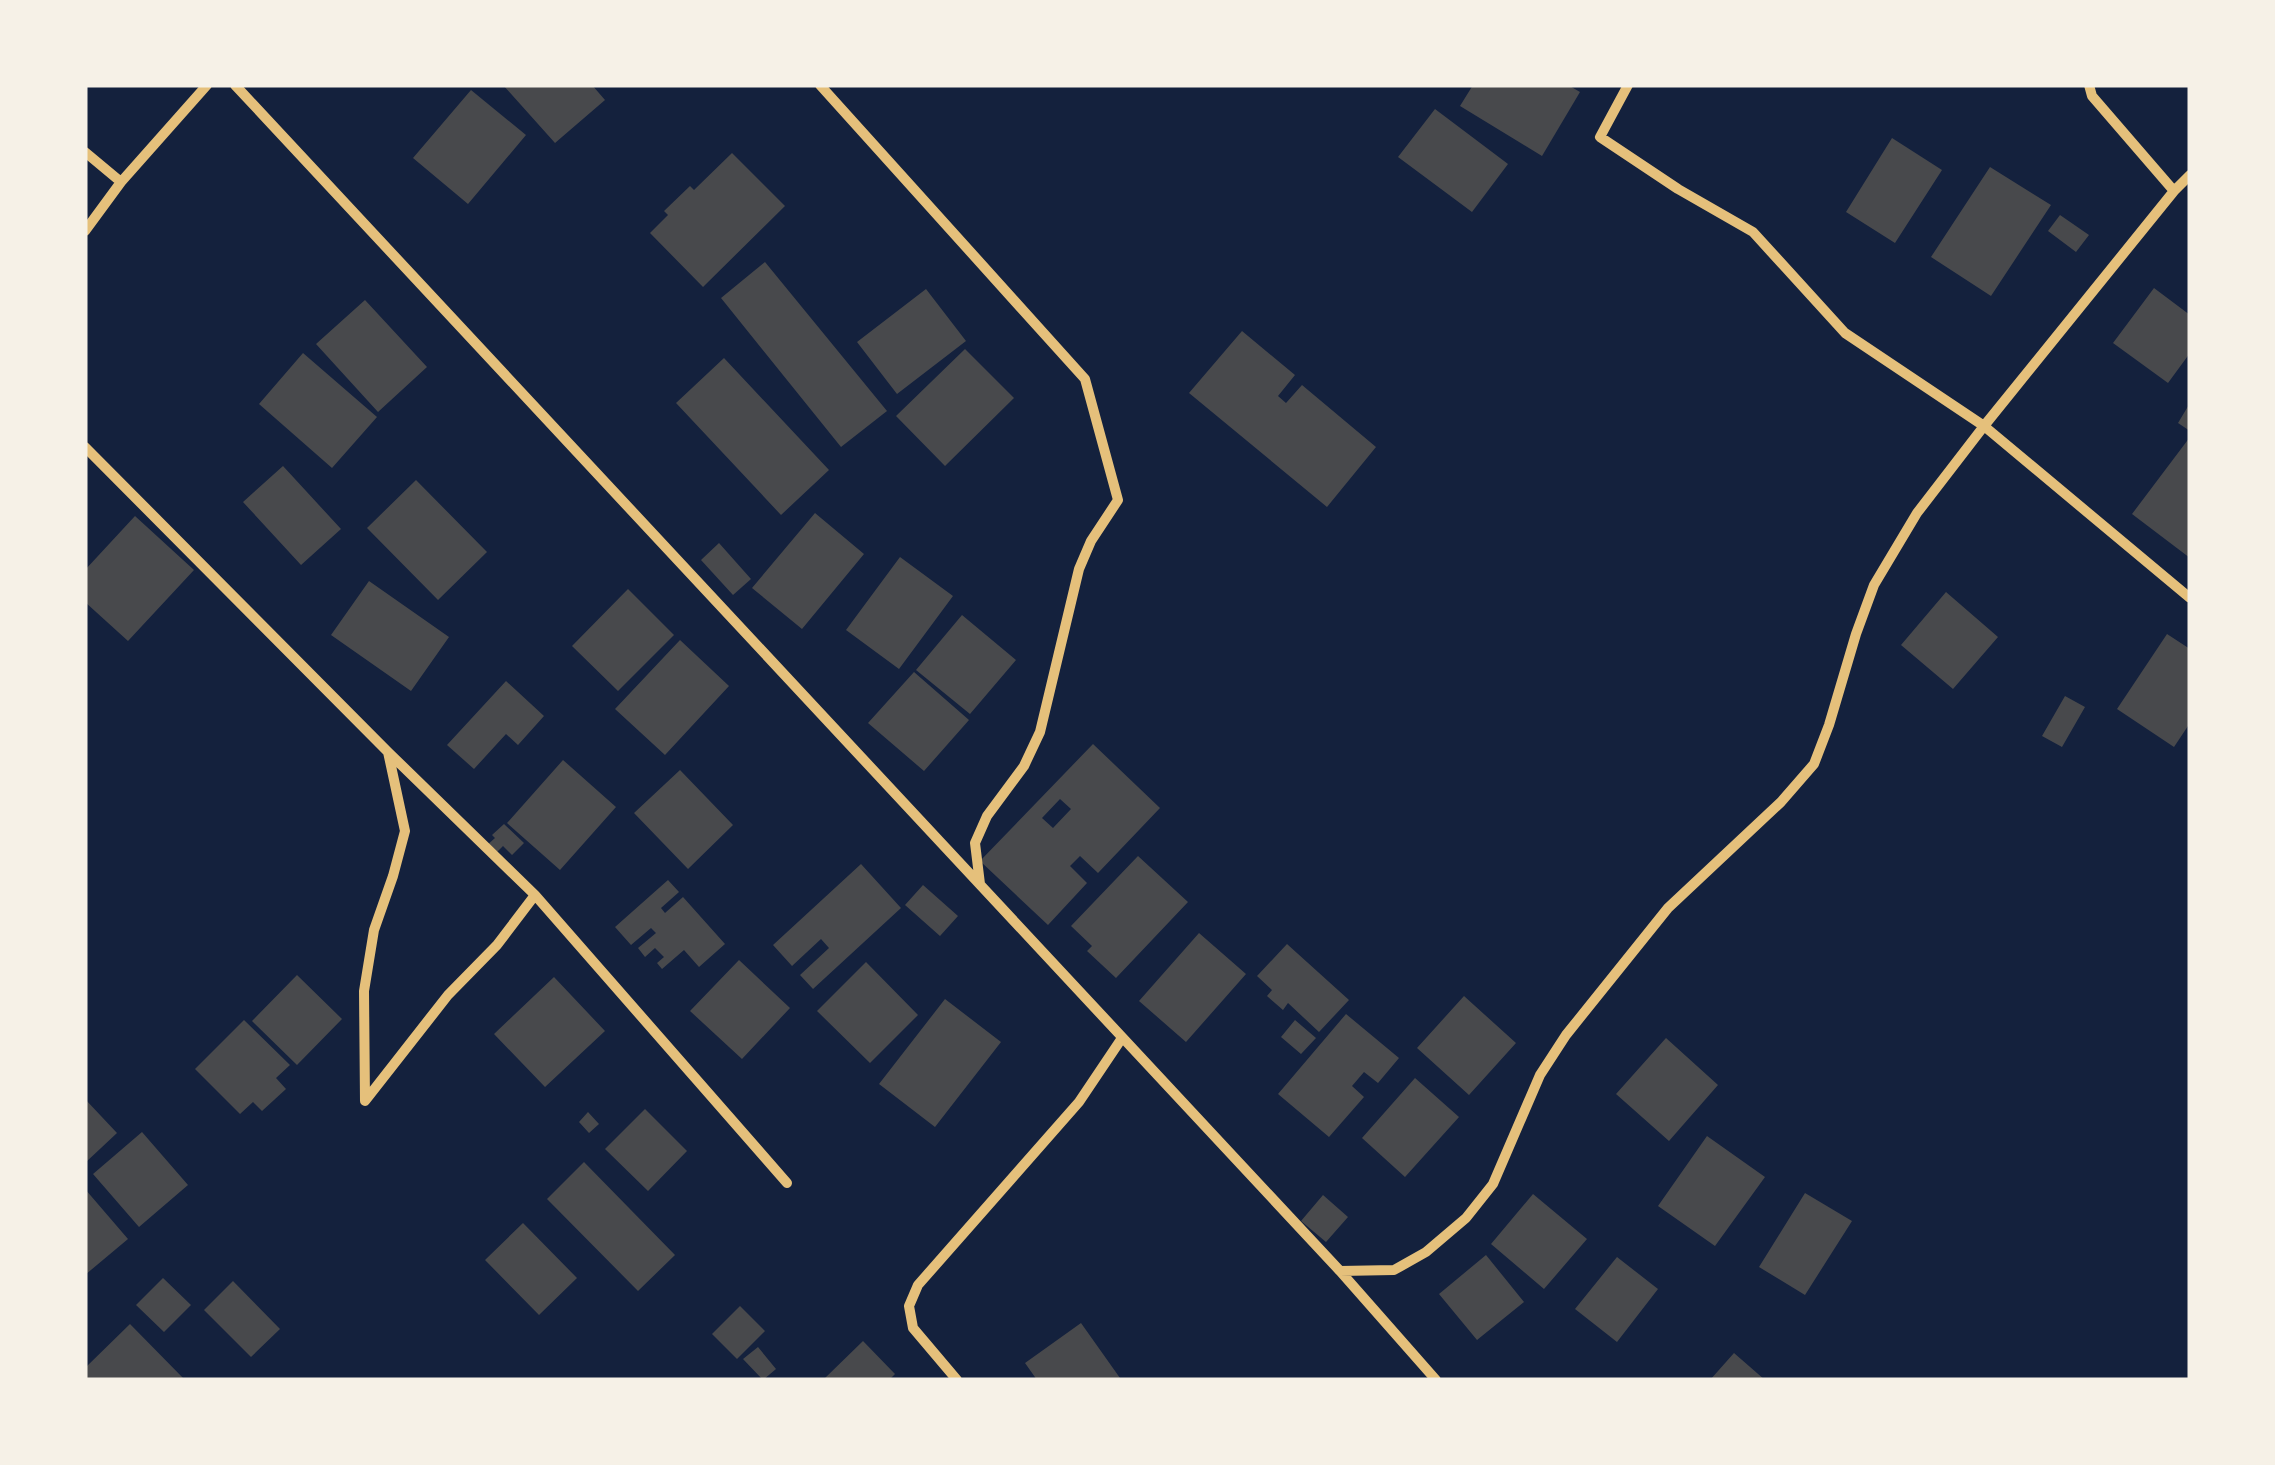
<svg xmlns="http://www.w3.org/2000/svg" width="2275" height="1465" font-family="'Alegreya Sans',sans-serif">
	<style>
		.building { fill: #48494c; fill-rule: evenodd }
		.lines { fill: none; stroke-linecap: round; stroke-linejoin: round }
		.minor { stroke: #e5c07b; stroke-width: 10 }
	</style>
	<rect width="100%" height="100%" fill="#14213d"/>
	<path class="building" d="M503,85H592L605,100L555,143Z
		M1473,85H1568L1580,92L1542,156L1460,106Z
		M471,90L526,135L468,204L413,158Z
		M1435,109L1508,164L1472,212L1398,157Z
		M1892,138L1942,170L1895,243L1846,212Z
		M732,153L785,206L703,287L650,233L668,215L664,211L690,186L694,190Z
		M1990,167L2051,205L1991,296L1931,257Z
		M2060,215L2089,235L2076,252L2048,231Z
		M765,262L887,411L841,447L721,298Z
		M2154,288L2190,315V353L2168,383L2113,343Z
		M926,289L966,341L897,394L857,342Z
		M365,300L427,367L378,412L316,344Z
		M1242,331L1295,375L1278,396L1286,403L1302,385L1376,447L1327,507L1189,393Z
		M965,349L1014,398L945,466L896,416Z
		M303,353L377,417L332,468L259,404Z
		M724,358L829,470L781,515L676,403Z
		M2190,403V431L2178,423Z
		M2190,437V558L2132,514Z
		M283,466L341,529L301,565L243,502Z
		M416,480L487,552L438,600L367,528Z
		M815,513L864,554L802,629L752,588Z
		M135,516L194,570L128,641L85,602V570Z
		M719,543L751,579L733,595L701,560Z
		M900,557L953,596L899,669L846,630Z
		M369,581L449,637L411,691L331,635Z
		M628,589L674,635L618,691L572,646Z
		M1946,592L1998,637L1953,689L1901,645Z
		M962,615L1016,660L970,714L916,670Z
		M2167,634L2190,649V723L2174,747L2117,709Z
		M680,640L729,686L665,755L615,709Z
		M914,672L969,720L924,771L868,723Z
		M506,681L544,716L518,745L506,734L474,769L447,745Z
		M2065,696L2085,707L2062,747L2042,736Z
		M1093,744L1160,808L1098,873L1080,856L1070,866L1087,883L1048,925L980,861ZM1060,799L1071,809L1053,828L1042,818Z
		M563,760L616,807L560,870L507,823Z
		M680,770L733,825L688,869L634,813Z
		M504,824L524,843L512,855L503,846L494,855L486,846L495,838L492,835Z
		M1138,856L1188,902L1116,978L1087,951L1092,946L1071,926Z
		M861,864L901,908L813,989L800,975L829,948L821,939L792,966L773,945Z
		M668,880L679,892L661,908L665,913L683,897L725,944L699,967L684,950L662,969L657,963L664,957L655,948L645,957L638,948L656,933L651,928L631,945L615,927Z
		M923,885L958,916L940,936L905,905Z
		M1199,933L1246,974L1186,1042L1139,1001Z
		M1287,944L1349,1000L1319,1032L1288,1003L1283,1010L1267,996L1272,990L1257,976Z
		M739,960L790,1008L742,1059L690,1011Z
		M866,962L918,1015L870,1063L817,1011Z
		M297,975L342,1019L297,1065L252,1021Z
		M554,977L605,1031L545,1087L494,1034Z
		M1464,996L1516,1043L1469,1095L1417,1048Z
		M945,999L1001,1042L935,1127L879,1084Z
		M1346,1014L1399,1058L1378,1083L1364,1072L1352,1086L1364,1097L1329,1137L1278,1094Z
		M244,1020L290,1065L276,1078L286,1089L262,1111L253,1102L240,1114L195,1069Z
		M1295,1020L1316,1038L1301,1054L1281,1037Z
		M1666,1038L1718,1085L1669,1141L1616,1094Z
		M1415,1078L1459,1117L1405,1177L1362,1138Z
		M85,1099L117,1133L85,1163Z
		M645,1109L687,1151L648,1191L605,1149Z
		M588,1112L599,1124L589,1133L579,1122Z
		M142,1132L188,1185L139,1227L93,1174Z
		M1707,1136L1765,1177L1715,1246L1658,1206Z
		M584,1162L675,1255L638,1291L547,1199Z
		M85,1189L128,1239L85,1275Z
		M1805,1193L1852,1221L1805,1295L1759,1267Z
		M1533,1194L1587,1239L1544,1289L1491,1244Z
		M1323,1195L1348,1217L1326,1242L1301,1221Z
		M523,1223L577,1278L539,1315L485,1260Z
		M1486,1255L1524,1302L1477,1340L1439,1294Z
		M1617,1257L1658,1289L1617,1342L1575,1309Z
		M163,1278L191,1305L164,1332L136,1305Z
		M233,1281L280,1329L251,1357L204,1310Z
		M740,1306L765,1331L737,1359L712,1334Z
		M1081,1323L1120,1378L1117,1380H1037L1025,1363Z
		M130,1324L185,1380H88L85,1377V1368Z
		M863,1341L895,1374L889,1380H827L825,1378Z
		M758,1347L776,1369L763,1380L743,1359Z
		M1734,1353L1765,1380H1710Z"/>
	<g class="lines">
		<path class="minor" d="M235,85L1340,1271L1436,1380
			M820,85L1085,379L1118,500L1091,541L1079,569L1040,732L1024,766L987,816L975,843L980,884
			M1628,85L1600,137L1678,189L1753,232L1845,333L1984,426L2190,598
			M2089,85L2092,96L2174,191
			M85,152L121,182
			M85,231L121,182L207,85
			M85,447L388,752L535,895L787,1183
			M388,752L405,831L393,876L374,930L364,991L365,1101L448,995L497,945L535,895
			M1340,1271L1394,1270L1426,1252L1466,1218L1493,1184L1540,1075L1566,1035L1668,908L1781,802L1814,764L1829,725L1856,634L1874,585L1917,513L1984,426L2174,191L2190,175
			M957,1380L913,1328L909,1306L918,1285L1079,1102L1122,1038"/>
	</g>
	<rect width="2275" height="1465" fill="none" stroke="#f6f1e7" stroke-width="175"/>
</svg>
